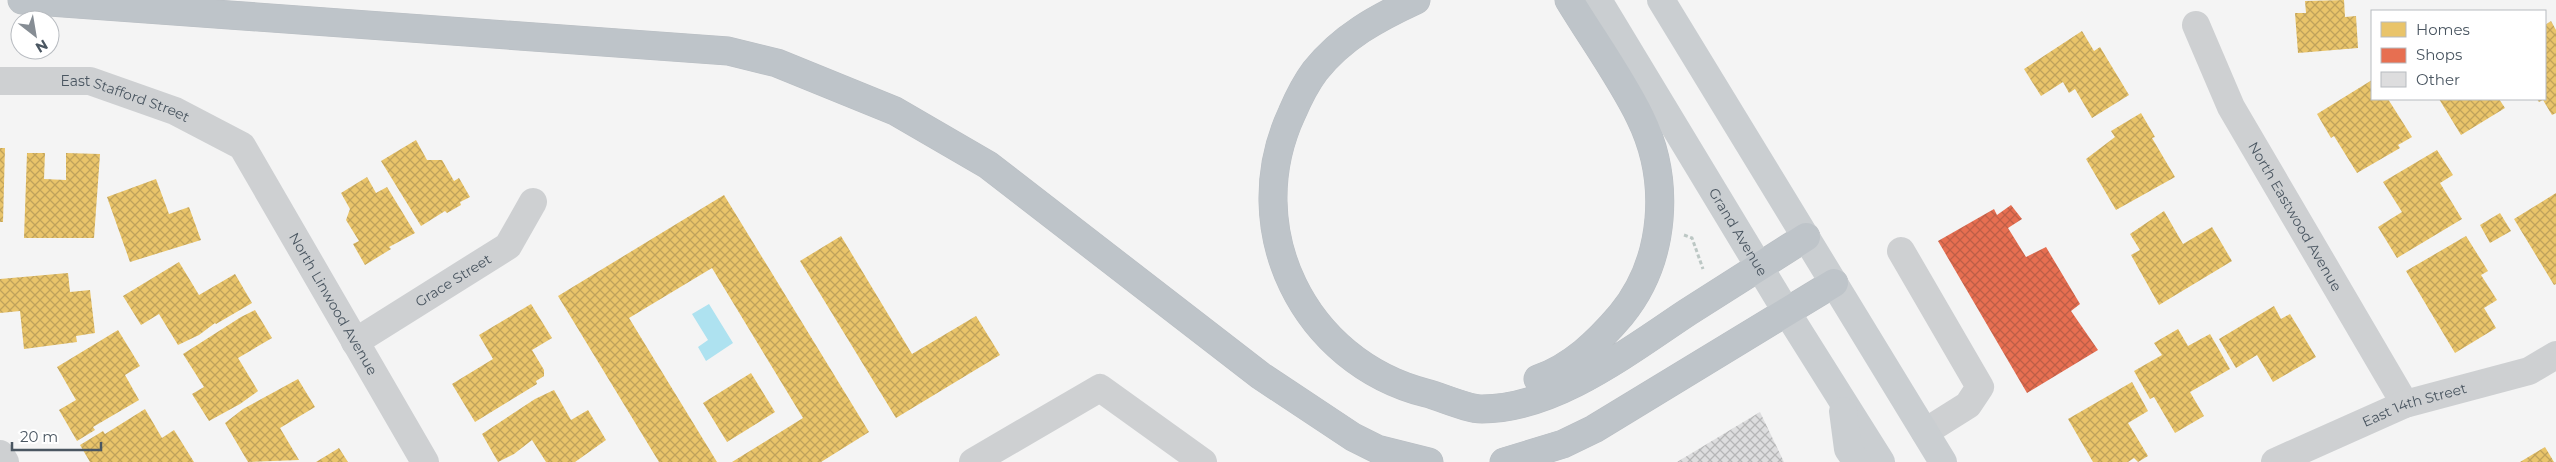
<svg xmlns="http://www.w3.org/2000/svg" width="2556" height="462" font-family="Montserrat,sans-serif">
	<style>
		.water { fill: #aee2f0 }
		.homes { fill: url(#homes-cross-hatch) }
		.shops { fill: url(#shops-cross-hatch) }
		.building { fill: url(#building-cross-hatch) }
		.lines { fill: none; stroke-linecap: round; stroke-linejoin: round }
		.highway-casing { stroke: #b9bec3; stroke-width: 29 }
		.path { stroke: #bcc7c4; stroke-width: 3; stroke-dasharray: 4 2.5; stroke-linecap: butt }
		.minor { stroke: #ced0d2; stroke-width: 28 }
		.major { stroke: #caced1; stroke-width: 28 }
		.highway { stroke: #bec4c9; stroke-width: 28 }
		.labels { text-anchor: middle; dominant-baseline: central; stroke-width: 5; stroke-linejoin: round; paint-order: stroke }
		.street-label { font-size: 14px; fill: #4a5661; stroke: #fff }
	</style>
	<defs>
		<pattern id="homes-cross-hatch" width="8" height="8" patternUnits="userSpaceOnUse" patternTransform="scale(1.25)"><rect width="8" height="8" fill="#e9c46a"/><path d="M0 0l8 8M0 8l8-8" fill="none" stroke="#bfa25b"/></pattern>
		<pattern id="shops-cross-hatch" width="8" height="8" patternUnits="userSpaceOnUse" patternTransform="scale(1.25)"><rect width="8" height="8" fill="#e76f51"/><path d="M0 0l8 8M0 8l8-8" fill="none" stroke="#bd5e47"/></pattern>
		<pattern id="building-cross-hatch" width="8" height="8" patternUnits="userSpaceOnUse" patternTransform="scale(1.25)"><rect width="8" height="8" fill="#ddddde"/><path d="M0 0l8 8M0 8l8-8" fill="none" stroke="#b5b6b7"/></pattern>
	</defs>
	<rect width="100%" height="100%" fill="#f4f4f4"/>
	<path class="water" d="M709,304L733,343L706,361L698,347L708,340L692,314Z"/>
	<path class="homes" d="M2344,0L2345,17L2356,16L2358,48L2298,53L2295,13H2306L2305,1Z
		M2551,21L2556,30V113L2552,115L2543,100L2539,102L2537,99H2545V25Z
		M2082,31L2094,51L2100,47L2129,95L2092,118L2075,89L2069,93L2063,82L2041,96L2024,69Z
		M2372,80V99H2388L2412,137L2398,145L2400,148L2357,173L2334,136L2331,138L2317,114Z
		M2439,99H2499L2505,108L2461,135Z
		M2141,113L2155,137L2152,138L2175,177L2116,210L2086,159L2115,137L2111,131Z
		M416,140L427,160H442L454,181L459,178L470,197L460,202L461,205L447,213L445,211L421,226L381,161Z
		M0,148H5L3,222H0Z
		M2437,150L2453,175L2440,183L2462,219L2397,258L2378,227L2402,212L2383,182Z
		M27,153H45L44,179L66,180V153L100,154L94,238H24Z
		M367,177L376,193L387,187L415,233L389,247L391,249L365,265L353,244L359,241L346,220L350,209L341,193Z
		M156,179L169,214L189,207L201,240L130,262L107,197Z
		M2556,193V284L2554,285L2514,219Z
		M724,195L869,432L821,462H732L803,418L712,268L629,318L717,462H659L558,296Z
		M2164,211L2183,244L2212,227L2232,261L2159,305L2131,255L2140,250L2130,234Z
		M2500,213L2511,231L2490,243L2480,225Z
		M841,236L912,354L976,316L1000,355L896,418L800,261Z
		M2466,236L2488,271L2481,275L2497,300L2484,308L2496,328L2455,353L2406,271Z
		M179,262L199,295L235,274L252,303L216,324L215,323L199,335L178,345L159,314L141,325L123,296Z
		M68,273L70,292L90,290L95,333L76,336L77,342L24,349L20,311L0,313V279Z
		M531,304L552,338L532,350L544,370V376L536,381L537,384L475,422L452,384L493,359L479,335Z
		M2274,306L2281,319L2290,314L2316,357L2273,382L2257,355L2236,368L2219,339Z
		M255,310L272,338L238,358L258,391L240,404L209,421L192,394L204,387L183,354L241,317Z
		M2178,329L2188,346L2210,334L2230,369L2190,392L2204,416L2175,433L2154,397L2150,399L2134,371L2162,355L2154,343Z
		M118,330L140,366L125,375L139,400L93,427L95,430L77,441L59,410L76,400L57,367Z
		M751,373L775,412L727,442L703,403Z
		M298,379L315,407L280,428L299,460L248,462L225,423L243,409Z
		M2132,382L2148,411L2128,423L2148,456L2138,462L2134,458L2128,462H2093L2068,419Z
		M554,390L571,420L588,410L606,440L575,462H546L532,440L514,454L498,462L482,434L535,399Z
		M145,409L162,438L174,430L194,462H90L80,445L103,431L105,434Z
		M2545,447L2554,462H2520Z
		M339,448L348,462H316Z"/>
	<path class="shops" d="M2011,205L2022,219L2008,228L2026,257L2046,247L2080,304L2071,311L2098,350L2027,393L1938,241L1994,209L1997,215Z"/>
	<path class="building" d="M1760,412L1784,462H1677Z"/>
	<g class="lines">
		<g class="highway-casing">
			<path id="highway" d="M22,0L728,51L777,63L895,111L988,165L1261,376L1353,437L1377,449L1429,462
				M1416,0C1377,18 1342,37 1315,71C1306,83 1298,99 1292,113C1238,229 1304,362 1426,393C1442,397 1467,409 1482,409C1555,409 1629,351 1688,312C1727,287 1767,262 1806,237
				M1538,379C1572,367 1598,342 1621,315C1666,260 1671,180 1640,117C1621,78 1592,38 1569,0
				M1504,462L1563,444L1594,429L1834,283"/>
		</g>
		<path class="path" d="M1684,235L1692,238L1703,269"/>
		<g class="minor">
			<path id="s1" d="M2196,25L2231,107L2405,404"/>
			<path id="s2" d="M0,81H90L175,111L242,146L425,462"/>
			<path d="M1901,251L1980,387L1968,405L1925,432"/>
			<path id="s3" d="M355,342L508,246L533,202"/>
			<path d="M0,454L5,462"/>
			<path d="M973,462L1100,388L1203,462"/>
			<path id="s4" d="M2275,462L2405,404L2529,371L2556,355"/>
		</g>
		<g class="major">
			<path id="s5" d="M1598,0L1786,311L1881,462"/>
			<path d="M1661,0L1943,462"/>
			<path d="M1843,411L1848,449L1857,462"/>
		</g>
		<use href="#highway" class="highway"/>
	</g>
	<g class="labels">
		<g class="street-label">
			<text stroke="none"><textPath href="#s2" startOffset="128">East Stafford Street</textPath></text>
			<text stroke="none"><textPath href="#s1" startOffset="216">North Eastwood Avenue</textPath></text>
			<text stroke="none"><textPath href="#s5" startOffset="271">Grand Avenue</textPath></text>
			<text stroke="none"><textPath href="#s3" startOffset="116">Grace Street</textPath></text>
			<text stroke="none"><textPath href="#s2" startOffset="438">North Linwood Avenue</textPath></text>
			<text stroke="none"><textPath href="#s4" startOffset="151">East 14th Street</textPath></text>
		</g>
	</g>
	<rect x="2371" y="10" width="175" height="90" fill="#ffffff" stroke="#b7bbc0"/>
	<rect x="2381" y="22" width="25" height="15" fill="#e9c46a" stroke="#b7bbc0"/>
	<text x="2416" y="35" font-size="15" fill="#4a5661">Homes</text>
	<rect x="2381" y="48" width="25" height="15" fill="#e76f51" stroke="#b7bbc0"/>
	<text x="2416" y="60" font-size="15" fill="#4a5661">Shops</text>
	<rect x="2381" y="72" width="25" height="15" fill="#ddddde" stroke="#b7bbc0"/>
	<text x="2416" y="85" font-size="15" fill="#4a5661">Other</text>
	<g transform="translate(35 35) rotate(149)"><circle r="24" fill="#ffffff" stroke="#b7bbc0"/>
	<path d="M0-4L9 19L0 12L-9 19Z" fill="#868d94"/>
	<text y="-8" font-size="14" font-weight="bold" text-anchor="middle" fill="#4a5661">N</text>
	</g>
	<path d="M12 442v8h89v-8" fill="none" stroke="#4a5661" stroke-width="2.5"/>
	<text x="20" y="442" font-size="15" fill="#4a5661" stroke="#ffffff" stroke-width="4" paint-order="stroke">20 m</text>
</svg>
